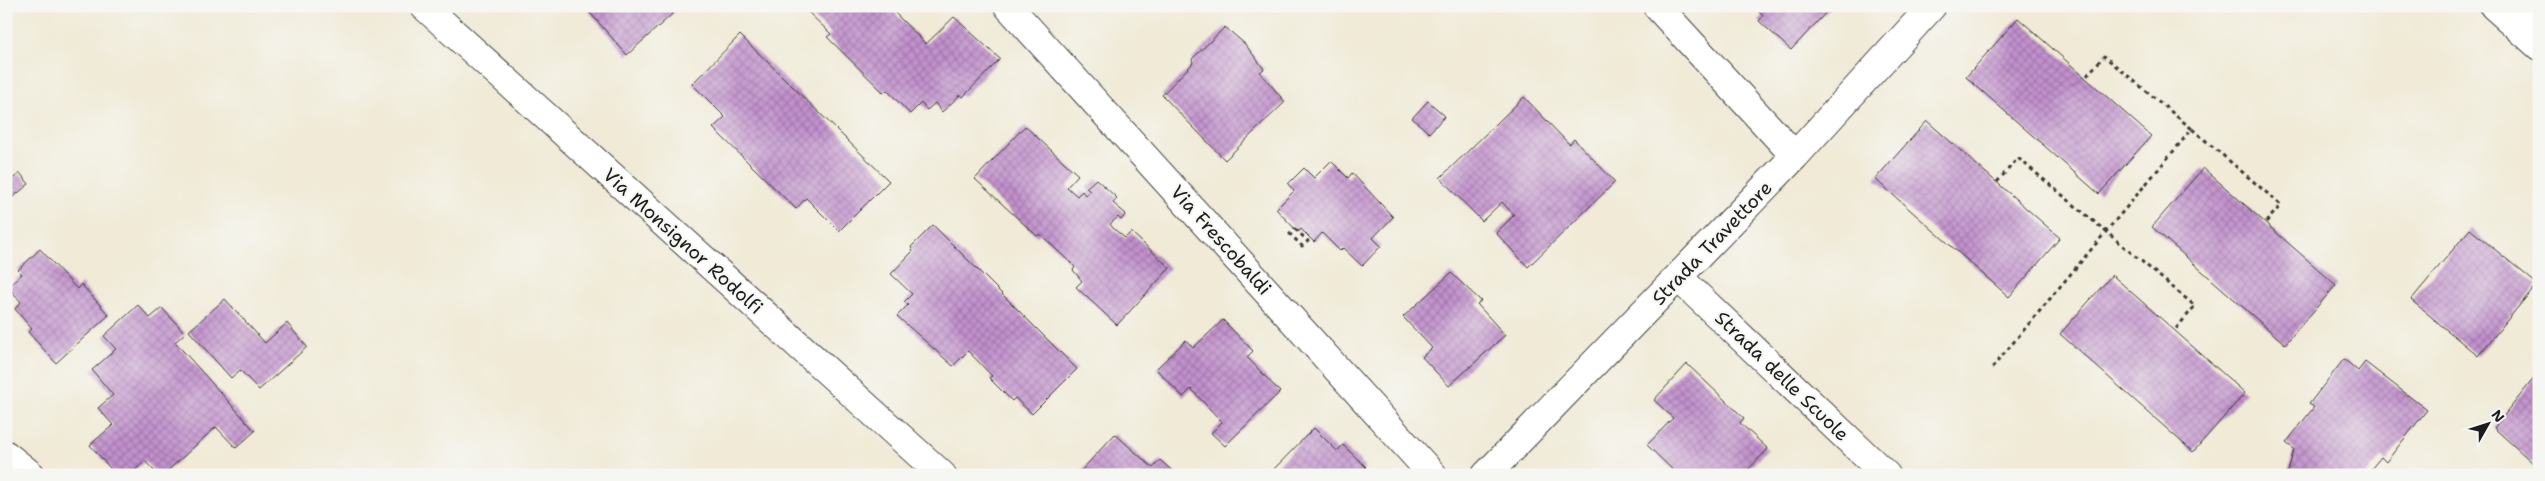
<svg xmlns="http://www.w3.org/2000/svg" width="2545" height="481" font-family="'Shantell Sans',sans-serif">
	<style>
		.building { fill: url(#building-cross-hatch) }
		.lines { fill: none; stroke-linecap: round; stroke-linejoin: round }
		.minor-casing { stroke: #3c3b38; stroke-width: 30 }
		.path { stroke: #3c3b38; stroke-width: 3; stroke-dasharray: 4 4; stroke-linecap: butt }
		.minor { stroke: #fff; stroke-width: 28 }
		.labels { text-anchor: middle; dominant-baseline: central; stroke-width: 4; stroke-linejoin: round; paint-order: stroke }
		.street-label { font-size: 19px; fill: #1c1c1c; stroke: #f6f6f2 }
	</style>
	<defs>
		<pattern id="building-cross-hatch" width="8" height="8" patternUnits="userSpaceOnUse" patternTransform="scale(1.25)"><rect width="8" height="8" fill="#c291ce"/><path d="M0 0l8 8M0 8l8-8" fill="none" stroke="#9d76a6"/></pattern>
	</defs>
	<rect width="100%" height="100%" fill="#f6f6f2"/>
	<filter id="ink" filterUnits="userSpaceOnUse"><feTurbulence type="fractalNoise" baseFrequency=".02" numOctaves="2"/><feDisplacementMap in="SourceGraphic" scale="10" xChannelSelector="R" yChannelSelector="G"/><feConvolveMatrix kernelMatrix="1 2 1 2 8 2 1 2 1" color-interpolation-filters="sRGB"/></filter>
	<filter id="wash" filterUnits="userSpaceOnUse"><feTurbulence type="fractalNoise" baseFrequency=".0096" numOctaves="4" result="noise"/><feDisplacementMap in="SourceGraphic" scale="20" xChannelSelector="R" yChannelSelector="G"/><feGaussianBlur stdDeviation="1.12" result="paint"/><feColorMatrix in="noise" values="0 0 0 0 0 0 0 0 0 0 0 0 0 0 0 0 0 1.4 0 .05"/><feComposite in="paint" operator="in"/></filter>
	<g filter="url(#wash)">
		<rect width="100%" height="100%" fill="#f0ead6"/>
		<g id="blocks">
			<path class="building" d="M584,6H681L627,55Z
				M810,6H888L926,44L954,17L1000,59L963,97L960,95L942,112L935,103L927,110L921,103L910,114L887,90L884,93L827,37L831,34L806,10Z
				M1753,6H1832L1791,50L1759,21L1763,16Z
				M2018,18L2151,136L2099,194L1966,77Z
				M1225,27L1245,44L1264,69L1260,72L1285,102L1225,160L1162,95L1193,63L1192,59Z
				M740,35L889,181L839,231L806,198L796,209L713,128L725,117L692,84Z
				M1524,97L1567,142L1570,144L1574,139L1615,182L1528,267L1496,233L1514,215L1502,202L1482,221L1440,178Z
				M1428,101L1445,116L1429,133L1412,118Z
				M1927,121L2060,238L2009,297L1875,179Z
				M1025,126L1078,175L1067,187L1077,196L1082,191L1085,195L1090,191L1086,188L1096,179L1117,198L1113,203L1126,214L1121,220L1118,217L1110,224L1113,228L1125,238L1131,232L1170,268L1117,325L1076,287L1082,281L1073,270L1075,267L1040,234L1037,236L975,179Z
				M1331,161L1348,178L1352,173L1393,217L1373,238L1381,246L1362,266L1343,248L1340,251L1322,233L1314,242L1301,229L1298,232L1276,209L1294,191L1288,184L1304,168L1314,178Z
				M2203,168L2336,285L2285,344L2152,227Z
				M20,173L29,184L13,197L6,189V184Z
				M933,225L1077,369L1032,414L1015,398L1012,401L989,378L992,376L968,351L953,366L897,316L908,305L904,302L912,294L891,274L913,251L911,247Z
				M2470,229L2537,284L2478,356L2411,300Z
				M40,249L77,289L81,284L109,315L56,363L28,332L32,329L15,309L21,302L8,287L22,274L18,270Z
				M1451,273L1481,301L1477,304L1505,335L1449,386L1422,357L1432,348L1403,317Z
				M2112,275L2245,393L2193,452L2060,334Z
				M225,299L265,343L287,323L307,347L259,390L240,370L231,378L189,331Z
				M138,305L150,318L162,308L185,333L175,342L255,431L236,448L216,427L163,475H158L145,461L130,475H116L90,445L113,425L98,408L113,395L92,370L116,349L104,336Z
				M1223,320L1253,351L1247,357L1280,392L1225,446L1211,433L1222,422L1191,389L1183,397L1156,369L1186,340L1193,348Z
				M2344,359L2358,371L2365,362L2427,410L2386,462L2381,457L2366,475H2287L2294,449L2286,443L2314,407L2309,404Z
				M1687,364L1744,418L1740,423L1768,449L1743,475H1678L1647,445L1673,418L1654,400Z
				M2539,372V462L2537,460L2534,464L2494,428Z
				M1314,428L1337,451L1343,445L1366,467L1358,475H1276L1272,471Z
				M1115,434L1153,468L1160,460L1177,475L1078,474Z"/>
		</g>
	</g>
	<g filter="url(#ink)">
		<use href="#blocks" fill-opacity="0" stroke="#3c3b38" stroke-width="1"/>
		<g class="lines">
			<g class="minor-casing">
				<path id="minor" d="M424,6L942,475
					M1008,6L1433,475
					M1657,6L1795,156
					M2494,6L2539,46
					M2518,27L2536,6
					M1679,278L1886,475
					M6,455L31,475
					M1486,475L1795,156L1932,6"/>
			</g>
			<path class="path" d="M2192,129L2281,205L2266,222
				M1997,182L2018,158L2195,306L2174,331
				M1295,229L1308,241L1302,246L1290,234Z
				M1992,368L2192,129L2104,56L2085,78"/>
			<use href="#minor" class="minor"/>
		</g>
	</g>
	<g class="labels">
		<g class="street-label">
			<text transform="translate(1221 240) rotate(48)">Via Frescobaldi</text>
			<text transform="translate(683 241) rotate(42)">Via Monsignor Rodolfi</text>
			<text transform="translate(1712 243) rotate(-46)">Strada Travettore</text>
			<text transform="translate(1782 376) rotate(44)">Strada delle Scuole</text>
		</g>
	</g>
	<rect width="2545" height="481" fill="none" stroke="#f6f6f2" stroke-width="25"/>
	<g transform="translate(2488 424) rotate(51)" stroke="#f6f6f2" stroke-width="4" paint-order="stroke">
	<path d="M0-4L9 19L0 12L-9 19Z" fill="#1c1c1c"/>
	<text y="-8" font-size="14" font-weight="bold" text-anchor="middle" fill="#1c1c1c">N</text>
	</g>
</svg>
